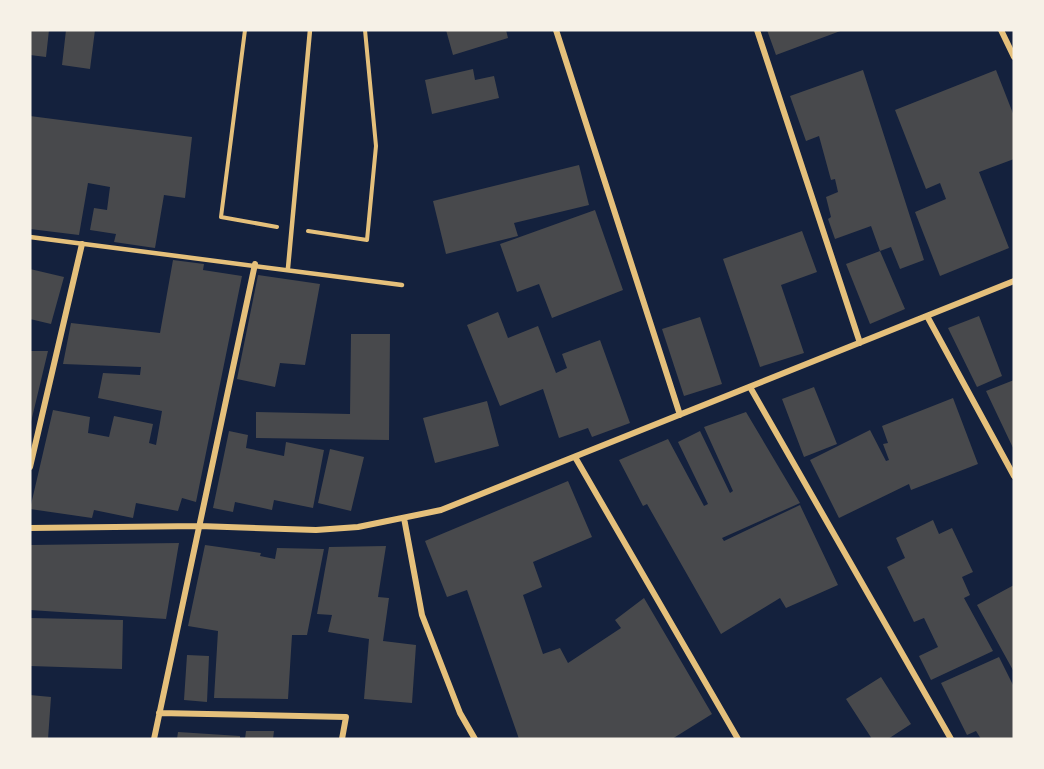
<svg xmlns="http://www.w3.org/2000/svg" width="1044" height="769" font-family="'Titillium Web',sans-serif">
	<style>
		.building { fill: #48494c }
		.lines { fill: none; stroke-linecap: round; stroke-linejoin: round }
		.path { stroke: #e5c07b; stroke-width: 4 }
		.service { stroke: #e5c07b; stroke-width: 4.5 }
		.minor { stroke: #e5c07b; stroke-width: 6 }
	</style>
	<rect width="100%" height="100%" fill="#14213d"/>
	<path class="building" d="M30,30H49L46,57L30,55Z
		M66,30H95L90,69L62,65Z
		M446,30H506L508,38L453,55Z
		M767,30H843L776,55Z
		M473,69L475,80L494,76L499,98L432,114L425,80Z
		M863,70L924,260L900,269L891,247L880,251L871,226L835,239L828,219L831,217L826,197L838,192L835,179L831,180L819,136L806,141L790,96Z
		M996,70L1014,116V159L979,172L1009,248L940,276L915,212L946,199L940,183L926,189L895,110Z
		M30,116L192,137L185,198L164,195L155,248L114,242L116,234L90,230L94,208L107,210L110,187L88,183L79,235L30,229Z
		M579,165L589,205L514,223L518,236L446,254L433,201Z
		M595,210L623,290L552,318L539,284L517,292L500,244Z
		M802,231L817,272L781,285L804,353L760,367L723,259Z
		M880,251L905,309L870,324L846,264Z
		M173,260L204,264L203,270L242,276L196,502L182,498L178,511L136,503L133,518L94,510L92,518L30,509L53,410L90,417L88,433L109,437L114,416L153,424L149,443L156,445L162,411L98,398L103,373L140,375L141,367L63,364L71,323L160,333Z
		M30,269L64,277L51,324L30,319Z
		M258,275L320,284L305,365L280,363L275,387L237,379Z
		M498,312L508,338L538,326L556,373L567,368L562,354L600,340L630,423L592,437L588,428L559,438L543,389L500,406L467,325Z
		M979,316L1002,376L977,387L948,328Z
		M700,317L722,384L684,396L662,329Z
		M351,334H390L389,440L256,438V412L350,414Z
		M30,351H48L31,422H30Z
		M1014,380V450L986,391Z
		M814,387L837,444L804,457L782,399Z
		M953,398L978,464L911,490L909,484L839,518L810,460L870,430L886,461L889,460L883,444L888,443L882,426Z
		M487,401L499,446L435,463L423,418Z
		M746,412L800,503L722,538L724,541L800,505L838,585L786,608L780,598L721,634L647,504L643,506L619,460L668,439L704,506L708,504L678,442L700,431L730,493L733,491L704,427Z
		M229,431L248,435L246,448L284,456L286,442L324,450L313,508L274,500L272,510L235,502L233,512L213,508Z
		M330,449L364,457L351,511L318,503Z
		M568,481L592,537L533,562L542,587L523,595L543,654L560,648L568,663L621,628L615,620L644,598L712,714L672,739H519L467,590L447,597L425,541Z
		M933,520L939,534L952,528L973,572L962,577L970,595L964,598L993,651L931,680L919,656L938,647L924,618L914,622L887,567L905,558L896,538Z
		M179,543L166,619L30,610V545Z
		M205,545L261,553L260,556L275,559L277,548L324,549L307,635H292L288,699L214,698L218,631L188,626Z
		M386,546L378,597L389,598L383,641L416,645L412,703L364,699L369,639L328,632L332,615L317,614L329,547Z
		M1014,585V672L977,605Z
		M30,618L123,620L122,669L30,666Z
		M187,655L209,656L207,702L184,700Z
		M999,657L1014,687V739H981L976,731L967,735L941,683Z
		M881,677L911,724L888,739H872L846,699Z
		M30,695L51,697L48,739H30Z
		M246,731H274L273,739H245Z
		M178,732L240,736V739H177Z"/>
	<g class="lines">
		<path class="path" d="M245,30L221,217L277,227
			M308,231L367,240L376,146L365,30"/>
		<path class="service" d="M30,237L402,285
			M288,268L310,30"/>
		<path class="minor" d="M556,30L680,415
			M757,30L860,343
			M1001,30L1014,57
			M927,316L1014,476
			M750,387L951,739
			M575,457L738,739
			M30,467L82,244
			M404,518L422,615L460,713L475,739
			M30,528L199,526L316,530L358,527L441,510L1014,281
			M159,713L346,717L342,739
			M154,739L255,264"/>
	</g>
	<rect width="1044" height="769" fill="none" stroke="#f6f1e7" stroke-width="63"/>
</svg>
